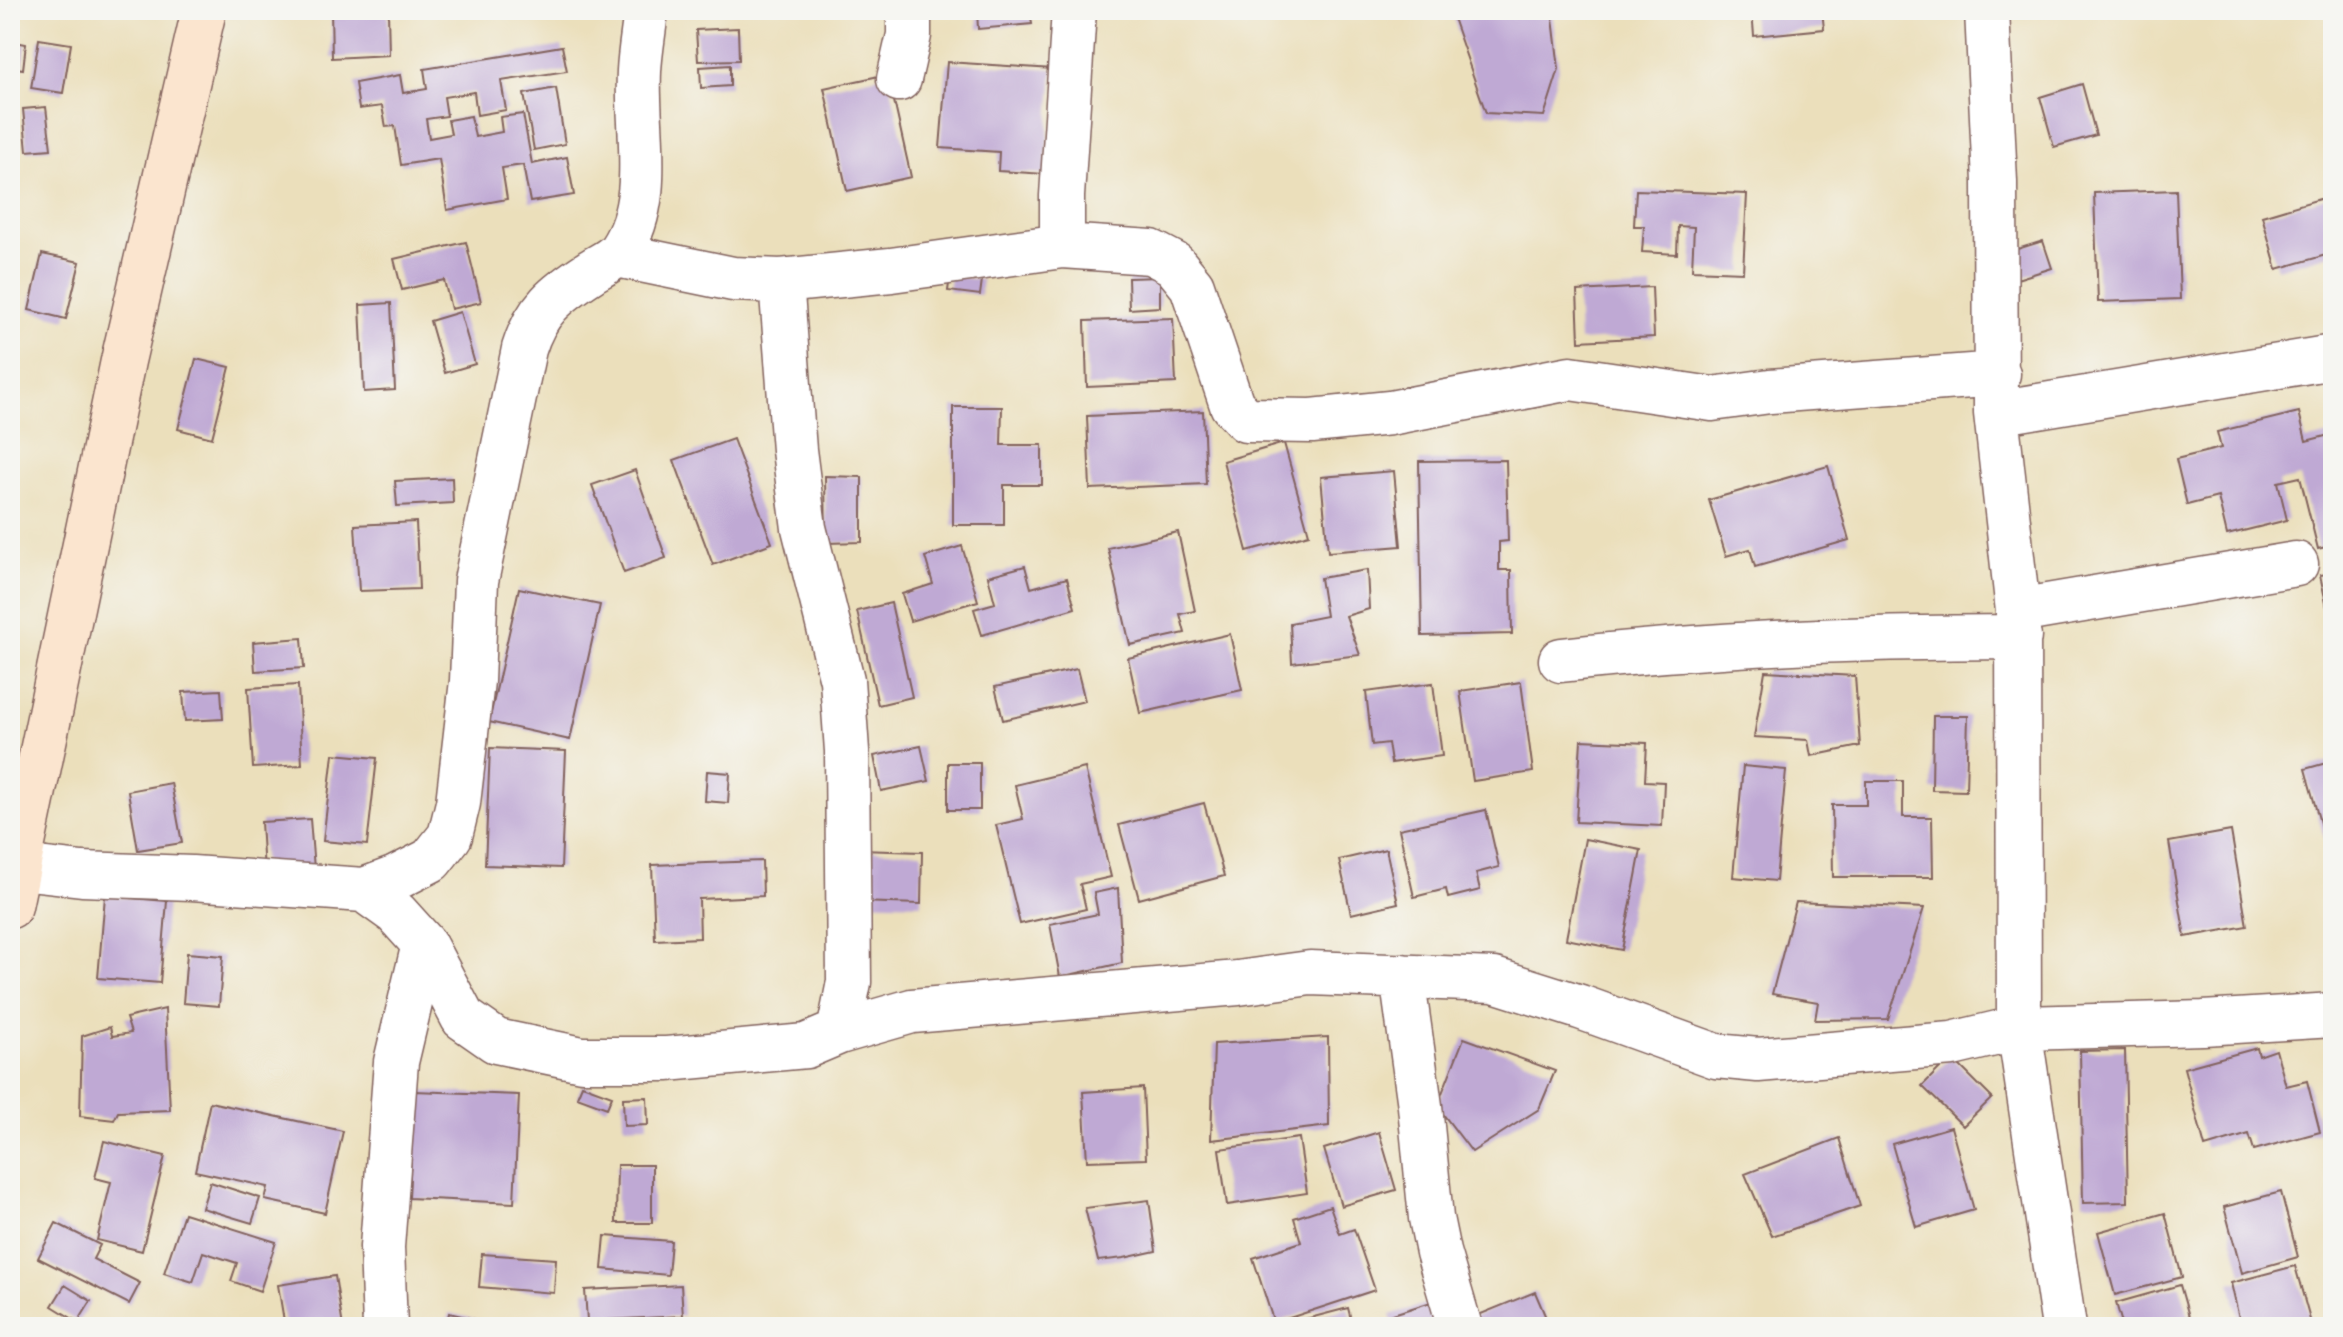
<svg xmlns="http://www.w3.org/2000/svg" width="2343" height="1337" font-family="'EB Garamond',serif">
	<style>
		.building { fill: #bfa9d4 }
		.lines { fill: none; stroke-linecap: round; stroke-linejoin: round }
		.street-casing { stroke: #82625d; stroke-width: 47 }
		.secondary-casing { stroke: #82625d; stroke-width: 47 }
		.street { stroke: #fff; stroke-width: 44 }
		.secondary { stroke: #fbe5cf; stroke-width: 44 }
	</style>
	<rect width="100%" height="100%" fill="#f6f6f2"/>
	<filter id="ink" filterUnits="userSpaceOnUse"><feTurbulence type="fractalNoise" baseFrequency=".0125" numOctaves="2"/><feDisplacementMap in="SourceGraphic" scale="16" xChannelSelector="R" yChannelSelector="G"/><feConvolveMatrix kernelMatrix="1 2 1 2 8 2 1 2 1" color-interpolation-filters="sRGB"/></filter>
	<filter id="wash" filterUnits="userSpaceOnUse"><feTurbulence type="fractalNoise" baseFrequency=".006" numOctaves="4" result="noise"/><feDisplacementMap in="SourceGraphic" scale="32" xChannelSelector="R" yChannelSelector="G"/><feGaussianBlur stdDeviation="1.8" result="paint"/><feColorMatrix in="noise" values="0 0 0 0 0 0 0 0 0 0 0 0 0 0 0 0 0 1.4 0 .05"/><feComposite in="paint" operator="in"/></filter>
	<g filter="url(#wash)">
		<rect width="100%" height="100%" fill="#ebdfbb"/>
		<g id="blocks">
			<path class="building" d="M331,10H388L389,55L332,58Z
				M977,10H1030L1032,24L978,29Z
				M1480,10H1552L1559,69L1544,116L1486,113L1453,18Z
				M1752,10H1822L1824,29L1754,36Z
				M738,28L739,60L698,61L696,30Z
				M39,39L71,44L63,93L31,88Z
				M10,41L26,44L23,69L10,67Z
				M562,46L567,71L501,81L506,110L477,115L474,92L444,97L447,116L426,119L429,138L451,134L448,120L471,116L475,137L502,132L500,117L523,114L532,164L567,157L574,195L530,202L523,165L502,168L507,199L447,210L439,159L401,165L395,126L386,127L382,106L359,109L355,83L400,75L403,93L427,89L424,69Z
				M947,62L1053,69L1045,174L998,171L999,152L940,148Z
				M730,65V86L701,88L700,67Z
				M888,74L911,177L847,191L824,88Z
				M2082,84L2096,135L2054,147L2040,97Z
				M556,88L565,144L534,150L524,94Z
				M46,107L51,149L27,151L23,109Z
				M1636,190L1747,194L1743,272L1692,270L1694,227L1678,226L1677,254L1642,252L1644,226H1634Z
				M2176,190L2180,299L2098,302L2094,193Z
				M2333,195V253L2277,269L2262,216Z
				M2043,241L2052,268L2017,279L2008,252Z
				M466,242L481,302L451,309L444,280L402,290L394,259Z
				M42,254L80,262L66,319L29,310Z
				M950,276L982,280L980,295L948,291Z
				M10,277H17L16,325H10Z
				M1160,277V307L1129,309L1128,278Z
				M1652,287L1654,337L1579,341L1577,291Z
				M391,303L395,390L364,392L360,305Z
				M460,312L475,364L445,373L430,321Z
				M1173,318L1176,383L1087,387L1085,321Z
				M196,359L230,367L212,438L178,429Z
				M953,407H1002L1001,445H1042V485H1004V525H953Z
				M1203,411L1206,484L1090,489L1087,416Z
				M2299,412L2306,441L2333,434V545L2318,549L2300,477L2278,482L2287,520L2227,535L2218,497L2187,505L2176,459L2221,448L2217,432Z
				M733,439L772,543L713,565L674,460Z
				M1284,443L1309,534L1247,551L1223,461Z
				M1506,460L1508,541L1499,542V570H1511L1512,634L1422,636L1419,461Z
				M1828,466L1849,540L1755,567L1750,549L1726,556L1709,500Z
				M635,470L666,558L624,573L592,485Z
				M1394,471L1401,546L1328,552L1321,477Z
				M825,476L862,477V542L826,543Z
				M452,478L453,503L397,506L395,481Z
				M416,522L419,589L359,591L355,525Z
				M1178,532L1195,611L1180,614L1185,633L1130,645L1108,548Z
				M962,546L978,601L910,621L902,594L933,584L925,557Z
				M1025,566L1031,588L1067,578L1075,608L982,635L974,609L995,603L988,576Z
				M1367,570L1369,609L1346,616L1360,655L1292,663L1290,623L1326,616L1320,578Z
				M2333,573V616L2329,617L2320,575Z
				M519,588L600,605L570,740L489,722Z
				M891,603L912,697L878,705L857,611Z
				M1230,634L1242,690L1140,713L1128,658Z
				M302,638L304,668L255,671L253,642Z
				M1077,669L1085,701L1003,720L995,687Z
				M1765,671L1855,676L1860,746L1811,756L1808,740L1754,737Z
				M1521,682L1533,772L1473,781L1460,691Z
				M1433,683L1442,756L1391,763L1388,743L1372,745L1366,692Z
				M298,685L302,765L253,768L248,688Z
				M221,690L223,719L185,721L183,692Z
				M1933,716H1968L1966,791L1932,790Z
				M1581,740L1647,743L1645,781L1664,782L1662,826L1576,822Z
				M921,746L929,781L881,791L874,756Z
				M490,748L566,751L561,868L485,865Z
				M333,754L377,758L367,845L323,841Z
				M2333,761V866H2332L2305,769Z
				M948,763H980V810H948Z
				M1743,766L1786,770L1776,881L1733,877Z
				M1085,768L1111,877L1080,884L1086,909L1020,924L996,825L1023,819L1015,785Z
				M707,771L730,773L728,803L705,801Z
				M1866,781H1903V817H1932L1933,877H1833L1832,805H1866Z
				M171,783L182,843L138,850L128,791Z
				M1204,803L1224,876L1139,899L1119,825Z
				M1486,810L1499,867L1476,873L1480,890L1448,898L1446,889L1414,897L1399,829Z
				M310,819L314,869L264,872L261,822Z
				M2231,831L2247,926L2185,937L2169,842Z
				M1585,839L1641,850L1622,950L1566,939Z
				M1386,849L1398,903L1351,914L1339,860Z
				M859,850L922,852L921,904L857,902Z
				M762,861L763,896L699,899L700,938L655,940L652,865Z
				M1118,888L1122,963L1060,977L1050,924L1098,914L1094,893Z
				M105,896L167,901L160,983L98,978Z
				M1796,902L1924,908L1888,1019L1815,1020L1818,1002L1772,994Z
				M187,953L223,956L219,1006L183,1003Z
				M165,1009L170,1110L118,1112L114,1120L80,1116L82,1036L110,1027L112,1036L131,1033L126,1018Z
				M1328,1037L1329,1126L1211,1140L1214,1044Z
				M1464,1038L1555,1071L1539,1109L1472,1152L1437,1106Z
				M2257,1048L2259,1056L2276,1050L2286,1086L2307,1081L2320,1132L2254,1150L2249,1134L2205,1147L2184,1068Z
				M2125,1050L2128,1202L2083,1203L2080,1051Z
				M1951,1057L1992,1098L1963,1126L1922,1086Z
				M582,1085L612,1096L607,1108L577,1097Z
				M1143,1088L1146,1159L1087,1161L1083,1092Z
				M414,1091L519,1095L514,1203L409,1198Z
				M647,1097L648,1125L624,1126L623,1098Z
				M210,1102L343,1131L325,1213L265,1200L268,1187L195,1171Z
				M1951,1127L1974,1210L1916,1227L1892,1144Z
				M1379,1132L1396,1190L1341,1206L1324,1149Z
				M1299,1138L1307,1193L1227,1205L1219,1149Z
				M1839,1138L1860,1206L1772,1236L1745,1174Z
				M104,1141L165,1156L142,1251L97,1240L111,1182L95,1178Z
				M617,1165H652V1223H616Z
				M210,1182L260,1198L252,1223L202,1208Z
				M2281,1192L2298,1257L2242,1273L2224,1207Z
				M1149,1200L1156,1251L1124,1258L1098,1261L1085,1208Z
				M1330,1206L1340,1234L1354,1229L1375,1290L1274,1323L1253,1258L1301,1242L1294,1218Z
				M184,1213L276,1242L260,1291L231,1281L237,1263L203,1252L193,1282L164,1273Z
				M2165,1213L2182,1277L2115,1295L2098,1232Z
				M56,1223L100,1245L93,1259L140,1283L129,1304L38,1258Z
				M605,1236L671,1241L668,1275L602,1269Z
				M482,1254L556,1259L554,1293L479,1287Z
				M2295,1266L2312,1327H2241L2231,1283Z
				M335,1276L343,1327H285L278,1285Z
				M65,1285L91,1301L78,1322L52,1306Z
				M681,1285L683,1316L587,1321L585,1290Z
				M2180,1285L2192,1327H2123L2116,1303Z
				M1535,1292L1550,1327H1475L1471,1318Z
				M1431,1302L1438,1326L1394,1327L1390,1315Z
				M1348,1308L1353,1327H1279V1326Z
				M449,1313L504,1326V1327H446Z"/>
		</g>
	</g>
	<g filter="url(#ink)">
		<use href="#blocks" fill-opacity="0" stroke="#82625d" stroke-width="2"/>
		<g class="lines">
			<g class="street-casing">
				<path id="street" d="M1987,10L1995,182L1996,413L2018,611L2019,1028L2064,1327
					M899,79L909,35V10
					M1062,246V196L1074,10
					M617,255L733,279L781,281L891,270L1062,246L1151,252L1174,264L1192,286L1232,405L1246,420L1312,421L1390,413L1570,378L1712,399L1770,391L1998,374
					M781,281L794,450L804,528L842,680L847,751L849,982L839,1032
					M1996,413L2333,357
					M2018,611L2296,564
					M1561,660C1713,643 1866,637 2019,637
					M20,867L82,874L192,878L364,890L396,878L431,860L450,836L458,803L472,681L476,581L524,349C536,310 556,294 590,272C599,266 613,260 620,251C655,200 636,129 639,71C640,51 644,30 646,10
					M364,890L396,913L424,944L463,1018L496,1041L582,1059H667L806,1046L839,1032L912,1011L1238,983L1310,973L1494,980L1580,1007L1716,1056L1758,1060L1952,1044L2019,1028L2203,1023L2333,1015
					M1402,976L1420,1106L1431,1218L1438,1252L1460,1327
					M385,1327L382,1247L396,1062L424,944"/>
			</g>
			<g class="secondary-casing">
				<path id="secondary" d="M10,906L123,361L204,10"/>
			</g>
			<use href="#street" class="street"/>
			<use href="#secondary" class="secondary"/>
		</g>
	</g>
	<rect width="2343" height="1337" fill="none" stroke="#f6f6f2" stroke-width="40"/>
</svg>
